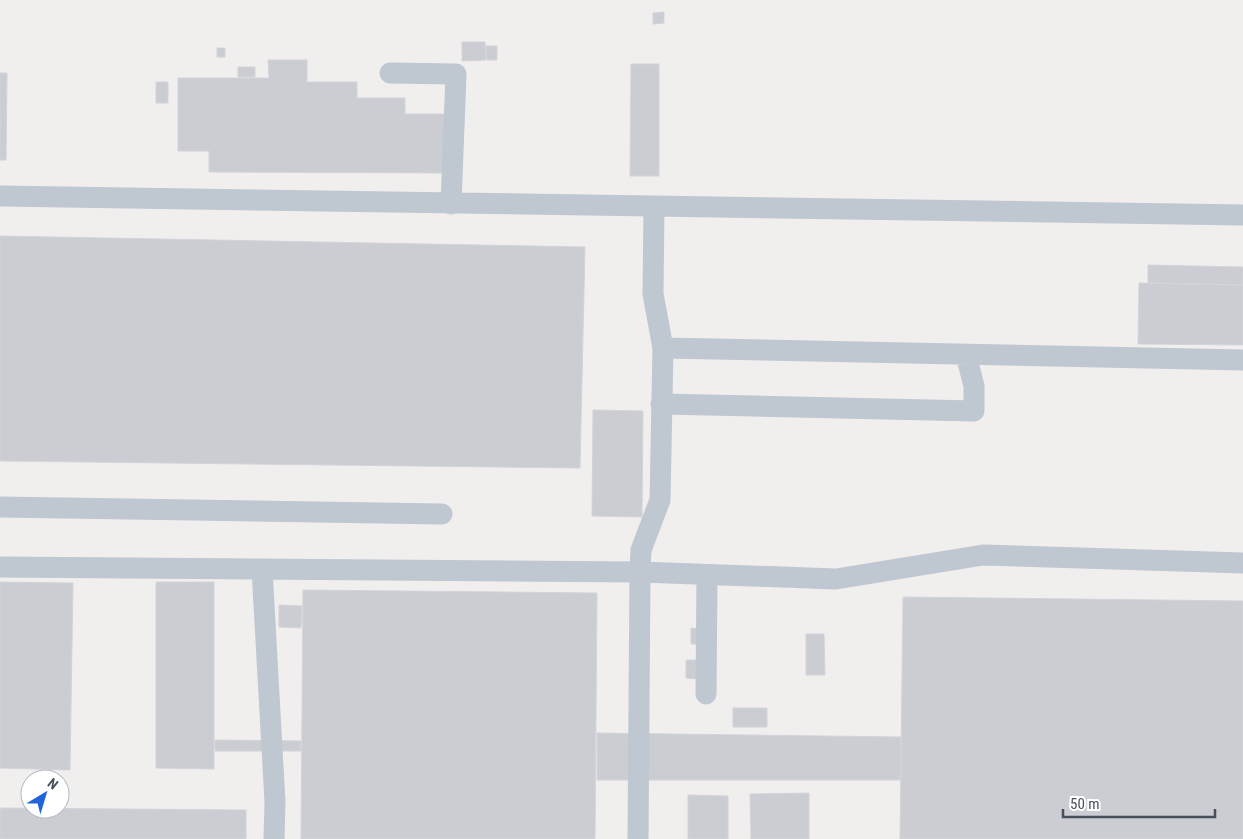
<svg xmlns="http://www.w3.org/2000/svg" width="1243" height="839" font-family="'Roboto Condensed',sans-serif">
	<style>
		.building { fill: #cbcdd3; stroke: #d2d4d9 }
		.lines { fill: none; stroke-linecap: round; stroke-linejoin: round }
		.minor { stroke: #bfc7d0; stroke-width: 21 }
	</style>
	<rect width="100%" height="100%" fill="#f1eeee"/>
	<path class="building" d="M664,12V23L653,24V13Z
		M462,42H485L486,60L462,61Z
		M486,46H497V60H487Z
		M217,48H225V57H217Z
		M268,60H307V82H357V98H405V114H445V173L209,172V151H178V78H269Z
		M631,64H659V176H630Z
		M238,67H255V77H238Z
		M0,73H7L6,160H0Z
		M156,82H168V103H156Z
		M0,236L585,247L580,468L0,461Z
		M1148,265L1243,267V285L1148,283Z
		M1139,283L1243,285V345L1138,344Z
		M593,410L643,411L642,517L592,516Z
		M0,582L73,583L70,770L0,768Z
		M156,582H214V769L156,768Z
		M303,590L597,593L595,839H301Z
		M903,597L1243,601V839H900Z
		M279,605L302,606L301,628L279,627Z
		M691,628L700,629L699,644H691Z
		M806,634H824L825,675H806Z
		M686,660H698V679L686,678Z
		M733,708H767V727H733Z
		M597,733L901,737V780H597Z
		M215,740L301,741V751H215Z
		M809,793V839H751L750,794Z
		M688,795L728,796V839H688Z
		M0,808L246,810V839H0Z"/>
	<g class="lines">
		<path class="minor" d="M390,73L456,74L451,204
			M0,196L1243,215
			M654,207L653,294L663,348L660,500L641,550L640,572L836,579L983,555L1243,563
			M663,348L1243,360
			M661,404L974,411V386L966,355
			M0,507L442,514
			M0,567L640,572L638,839
			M262,569L275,802L274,839
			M706,694L707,575"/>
	</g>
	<g transform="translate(45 794) rotate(38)"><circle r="24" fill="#ffffff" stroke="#b5b9bd"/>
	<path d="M0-4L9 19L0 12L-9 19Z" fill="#1f64d9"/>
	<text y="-8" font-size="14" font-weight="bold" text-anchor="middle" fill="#47505b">N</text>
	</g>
	<path d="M1063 809v8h152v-8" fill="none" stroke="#47505b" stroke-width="2.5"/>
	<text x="1070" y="809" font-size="15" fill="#47505b" stroke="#ffffff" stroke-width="4" paint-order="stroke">50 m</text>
</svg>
